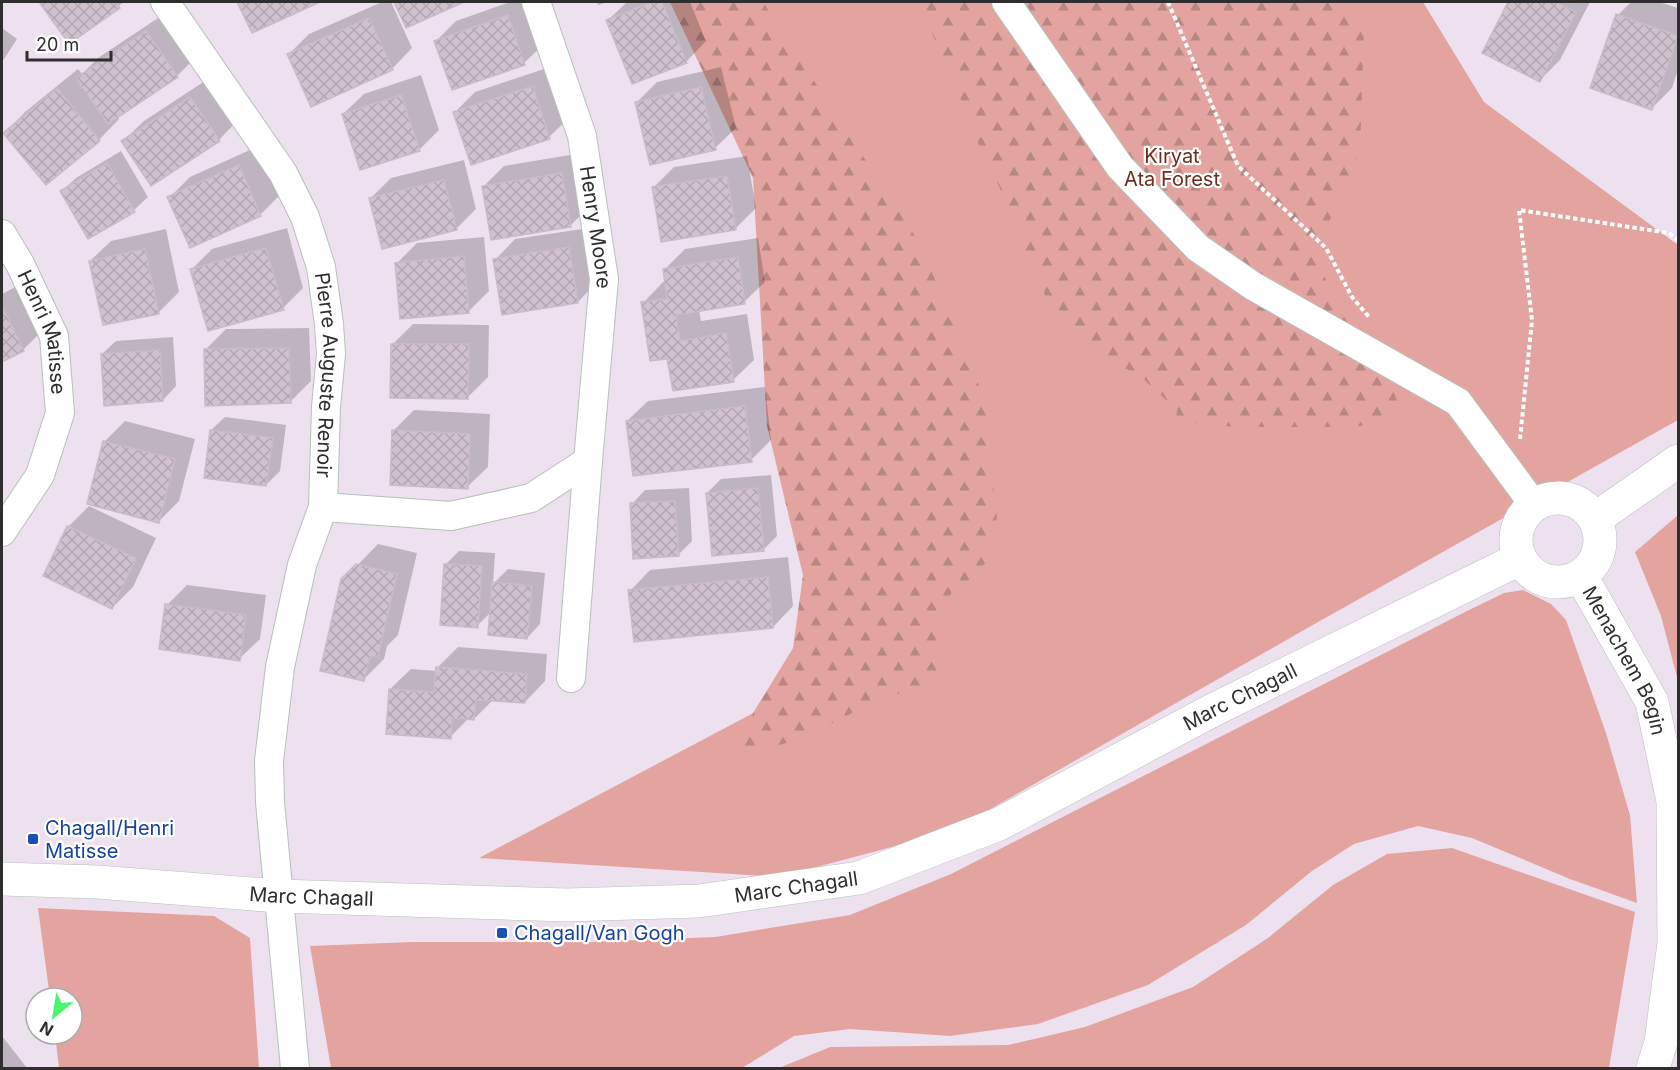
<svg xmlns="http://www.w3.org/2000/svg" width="1680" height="1070" font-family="Inter,sans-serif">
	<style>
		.grass { fill: #e3a4a0 }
		.forest { fill: url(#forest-firs) }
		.shadow { fill: #0003 }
		.building { fill: url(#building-cross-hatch); stroke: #cbbaca; stroke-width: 1.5 }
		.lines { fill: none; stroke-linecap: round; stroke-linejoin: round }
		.minor-casing { stroke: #b4c1b8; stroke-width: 30 }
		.tertiary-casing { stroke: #b4c1b8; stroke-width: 34 }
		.path { stroke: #fff; stroke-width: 4; stroke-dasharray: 4.5 3; stroke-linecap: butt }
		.minor { stroke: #fff; stroke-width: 28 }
		.tertiary { stroke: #fff; stroke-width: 33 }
		.transit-dot { fill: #1a4fb4; stroke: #fff; stroke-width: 2 }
		.labels { text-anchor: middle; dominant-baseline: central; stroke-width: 4.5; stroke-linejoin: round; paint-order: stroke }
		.park-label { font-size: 20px; fill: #6c2d1d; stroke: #fff }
		.street-label { font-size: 20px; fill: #2e2e2e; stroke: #fff }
		.transit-label { font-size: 20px; fill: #164399; stroke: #fff; text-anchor: start }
	</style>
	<defs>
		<pattern id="forest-firs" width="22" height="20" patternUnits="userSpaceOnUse" patternTransform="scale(1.5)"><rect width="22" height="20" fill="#e3a4a0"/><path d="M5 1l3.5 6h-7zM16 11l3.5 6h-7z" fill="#b88683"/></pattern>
		<pattern id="building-cross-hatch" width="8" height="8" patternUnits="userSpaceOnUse" patternTransform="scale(1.5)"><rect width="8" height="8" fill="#cfc2ce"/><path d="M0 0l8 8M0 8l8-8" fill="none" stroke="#b2a7b1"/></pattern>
	</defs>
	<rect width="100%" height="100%" fill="#eee1ef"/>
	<path class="grass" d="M704,2H1423L1484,102L1678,245V420L1311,626L952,831L779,877L479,858L761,709L848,587L907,417Z
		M1678,515V681L1661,616L1635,552Z
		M1523,590L1551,604L1566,620L1606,733L1630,815L1637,903L1570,879L1472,838L1418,826L1354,844L1312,871L1246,925L1148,985L1038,1024L950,1036L850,1029L794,1036L742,1068H331L310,946L412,942H590L715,937L850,915L951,874L1467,611L1504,593Z
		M1452,848L1635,912L1609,1068H779L830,1047L1008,1045L1085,1027L1193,987L1268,938L1333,885L1387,854Z
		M38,908L214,916L250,938L259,1068H59L55,1034H72V998H50Z"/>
	<path class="forest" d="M670,2H763L920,244L979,385L991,420V464L997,517L990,558L965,584L952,591L941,621L937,647L942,673L925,689L885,696L802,739L744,754L745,726L793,648L803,575L767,426L753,178Z
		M917,2H1339L1364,30L1360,151L1315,254L1339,311L1374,347L1405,419L1352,427H1236L1176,421L1177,410L1140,376L1084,347L1054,314L1025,253L1010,209L977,141L949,69Z"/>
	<path class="shadow" d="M41,2H124L69,42Z
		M238,2H317L252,31Z
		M382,2H391L412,48L392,69L289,54L309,34Z
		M396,2H461L407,26Z
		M510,2H530L545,43L524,63L436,41L456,21Z
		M597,2H608L598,5Z
		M627,2H690L706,41L686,62L608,20Z
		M1509,2H1590L1560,60L1540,80L1484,52Z
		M1631,2H1659L1678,8V69L1672,88L1651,109L1592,88L1618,15Z
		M167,12L197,56L177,76L117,116L119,119L99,140L47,183L5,133L25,112L78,69L82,74L98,58Z
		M2,28L17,39L2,62Z
		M553,66L570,117L549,137L472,163L455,112L475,92Z
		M721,67L736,128L715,148L636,103L657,82Z
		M421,75L439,130L419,150L343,114L364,94Z
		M211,77L239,119L219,140L123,141L144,121Z
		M259,146L281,194L260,215L169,198L190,177Z
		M121,151L148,197L134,210L89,237L62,191L76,178Z
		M582,153L591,205L570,226L483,187L504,166Z
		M747,156L756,208L735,229L654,187L674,167Z
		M464,160L476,209L456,229L370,199L391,178Z
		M287,228L303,288L283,308L192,269L212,249Z
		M589,228L598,281L578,302L495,260L515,239Z
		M166,229L179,292L159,312L104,324L90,261L111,241Z
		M484,237L489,291L468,312L396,264L417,243Z
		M758,238L765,282L744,302L699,310L701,321L747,314L754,360L733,380L669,357L643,303L663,282H666L664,270L685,249Z
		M21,284L43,330L23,350L2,360V294Z
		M413,324L489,325L488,377L468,397L392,345Z
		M309,328L311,381L290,402L205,350L226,329Z
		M173,337L176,386L163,400L102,354L116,341Z
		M765,387L771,440L751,460L627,421L648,401Z
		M414,410L490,414L488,467L467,487L393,431Z
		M225,417L286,425L280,471L266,485L211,430Z
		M125,421L195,439L179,501L159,521L89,503L105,441Z
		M771,475L777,536L764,549L707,493L721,479Z
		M689,488L692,541L678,555L632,504L645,490Z
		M89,506L156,538L133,587L112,608L45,576L68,527Z
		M378,544L417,553L398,635L387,646L384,659L363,680L343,580Z
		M459,551L495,553L493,584L508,569L545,573L540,624L527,638L491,612L477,626L445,565Z
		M788,557L793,606L773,627L630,591L650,570Z
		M187,585L266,595L260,639L239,659L167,605Z
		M458,647L547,654L545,681L525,702L493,700L474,719L469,718L450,737L390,689L411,669L437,671V668Z
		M2,1036L27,1068H2Z"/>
	<path class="building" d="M39,2H116L120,8L69,44Z
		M237,2H320L252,33Z
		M394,2H464L406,28Z
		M653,2H662L687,63L632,84L606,20Z
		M1508,2H1556L1576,12L1540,82L1482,53Z
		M1616,14L1678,36L1652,110L1590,88Z
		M508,15L525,65L452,90L434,41Z
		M369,18L393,70L311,107L287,54Z
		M146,31L178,77L108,124L76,78Z
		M533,86L550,139L471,165L453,112Z
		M701,87L716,150L650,165L635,102Z
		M57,88L100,141L46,185L3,133Z
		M401,95L420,151L360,170L342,114Z
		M190,97L220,141L151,186L121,141Z
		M107,163L135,212L88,239L60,191Z
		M239,165L261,216L190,248L167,197Z
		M562,173L571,227L491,240L482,186Z
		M727,176L736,230L661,242L652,187Z
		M444,180L457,230L382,249L369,198Z
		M569,247L578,303L502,315L493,259Z
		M266,248L284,310L208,331L190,269Z
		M145,249L159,314L103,325L89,261Z
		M464,256L469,313L400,319L395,263Z
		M738,257L745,304L676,315L680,341L726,333L734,382L673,391L667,359L650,361L641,302L667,299L663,269Z
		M2,306L24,351L2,362Z
		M391,344H469L468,399L390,398Z
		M289,348L291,403L205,406L204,349Z
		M160,350L163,401L104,406L101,354Z
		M745,406L752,462L633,476L626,421Z
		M210,430L273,438L266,486L204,478Z
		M392,430L470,434L468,489L390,485Z
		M103,441L175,459L159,523L87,504Z
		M758,488L764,551L712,556L706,493Z
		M675,501L679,556L633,559L630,503Z
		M67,526L136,558L112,609L43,576Z
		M356,564L397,574L378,657L370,656L364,681L320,671L341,579Z
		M444,564L482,566L478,628L440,625Z
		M768,577L773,628L634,642L628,590Z
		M492,582L532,586L527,639L488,635Z
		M165,604L246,615L240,661L159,649Z
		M436,667L527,674L525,703L476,700L474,720L452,718L451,739L386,734L389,689L434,692Z"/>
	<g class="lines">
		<g class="minor-casing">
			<g id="minor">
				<path id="s1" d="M165,2L283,173L305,217L321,267L329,324L331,354L326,407L323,507L302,565L280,667L269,761L270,802L295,1068"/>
				<path id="s2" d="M536,2L582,136L604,279L588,461"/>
				<path d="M1006,2L1120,167L1198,248L1253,286L1458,402L1534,505"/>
				<path id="s3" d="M2,234L20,264L54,336L60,413L40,475L2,532"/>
				<path d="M323,507L451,516L531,498L588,461L571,678"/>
			</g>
		</g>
		<g class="tertiary-casing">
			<g id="tertiary">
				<circle cx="1558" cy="540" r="42"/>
				<path d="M1595,519L1678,461"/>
				<path id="s4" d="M1581,576L1652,702L1673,801L1674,943L1661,1042L1653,1068"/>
				<path id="s5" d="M2,879L97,882L279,896L567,905L699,901L859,878L999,824L1213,710L1519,559"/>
			</g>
		</g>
		<path class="path" d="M1168,2L1238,166L1326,248L1352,297L1369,317
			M1520,439L1532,320L1519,210L1669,233L1678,240"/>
		<use href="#minor" class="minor"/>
		<use href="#tertiary" class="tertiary"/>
	</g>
	<g class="transit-dot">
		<rect x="27" y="833" width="12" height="12" rx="3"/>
		<rect x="496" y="927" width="12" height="12" rx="3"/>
	</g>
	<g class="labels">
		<g class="park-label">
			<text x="1172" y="156">Kiryat<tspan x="1172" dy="23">Ata Forest</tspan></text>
		</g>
		<g class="street-label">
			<text stroke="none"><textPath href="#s2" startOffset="234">Henry Moore</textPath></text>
			<text stroke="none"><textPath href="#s3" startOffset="108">Henri Matisse</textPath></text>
			<text stroke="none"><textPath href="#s1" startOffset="418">Pierre Auguste Renoir</textPath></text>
			<text stroke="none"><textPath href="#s4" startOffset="96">Menachem Begin</textPath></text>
			<text stroke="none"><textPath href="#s5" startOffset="1282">Marc Chagall</textPath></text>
			<text stroke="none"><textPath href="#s5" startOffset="796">Marc Chagall</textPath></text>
			<text stroke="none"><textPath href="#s5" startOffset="310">Marc Chagall</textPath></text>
		</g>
		<g class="transit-label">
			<text x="45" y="828">Chagall/Henri<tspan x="45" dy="23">Matisse</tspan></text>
			<text x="514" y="933">Chagall/Van Gogh</text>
		</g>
	</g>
	<rect width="1680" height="1070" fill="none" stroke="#2e2e2e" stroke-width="6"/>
	<g transform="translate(54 1016) rotate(210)"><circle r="28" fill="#ffffff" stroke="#ababab" stroke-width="1.5"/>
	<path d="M0-4.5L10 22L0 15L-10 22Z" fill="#46f76d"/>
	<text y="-9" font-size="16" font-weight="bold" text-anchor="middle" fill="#2e2e2e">N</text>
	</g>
	<path d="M27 51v9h84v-9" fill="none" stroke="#2e2e2e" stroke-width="3"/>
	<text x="36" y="51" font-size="18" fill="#2e2e2e" stroke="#ffffff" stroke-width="4.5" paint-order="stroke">20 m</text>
</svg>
